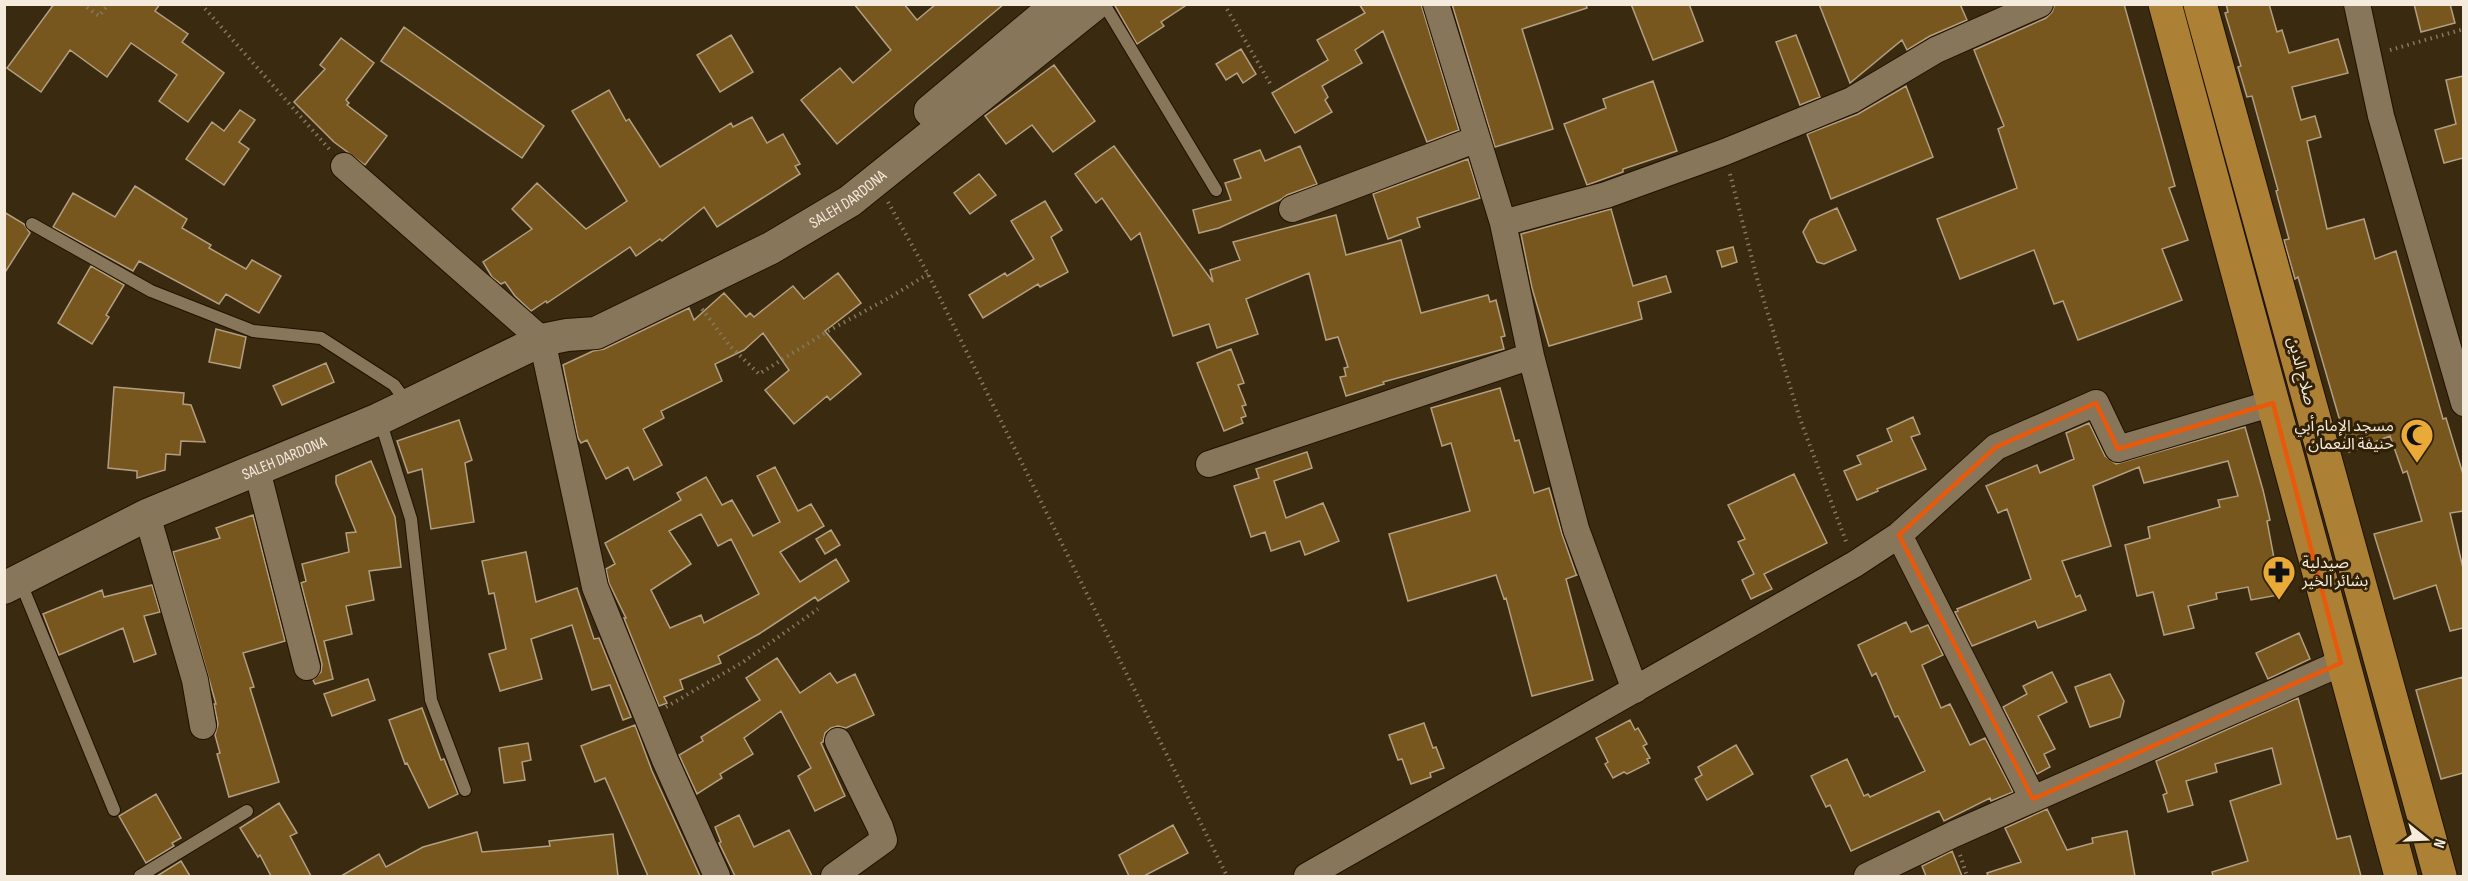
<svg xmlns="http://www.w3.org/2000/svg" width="2468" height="881" font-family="'Sofia Sans Condensed','Noto Sans Arabic',sans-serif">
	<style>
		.building { fill: #77571e; stroke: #b29f82; stroke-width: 1.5; fill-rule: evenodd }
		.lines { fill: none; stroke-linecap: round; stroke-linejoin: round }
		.service-casing { stroke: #201200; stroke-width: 14 }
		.minor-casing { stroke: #201200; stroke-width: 28 }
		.tertiary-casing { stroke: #201200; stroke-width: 34 }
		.trunk-casing { stroke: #201200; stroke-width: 35 }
		.path { stroke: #857862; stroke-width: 4; stroke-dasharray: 1.5 4.5; stroke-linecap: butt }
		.service { stroke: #88765b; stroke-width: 12 }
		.minor { stroke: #88765b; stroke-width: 26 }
		.tertiary { stroke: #88765b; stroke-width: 32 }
		.trunk { stroke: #ac8136; stroke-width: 33 }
		.marked { fill: none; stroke: #e8590c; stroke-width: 4.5; stroke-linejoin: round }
		.labels { text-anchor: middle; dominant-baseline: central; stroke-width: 6; stroke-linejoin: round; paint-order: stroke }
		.street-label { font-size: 16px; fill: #f5ebdc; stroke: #2f2006 }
		.poi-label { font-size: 16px; fill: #f5ebdc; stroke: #2f2006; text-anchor: end }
	</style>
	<rect width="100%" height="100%" fill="#392a10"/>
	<path class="building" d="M54,4H160L155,11L188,34L182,42L224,73L188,122L159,101L177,75L131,43L107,77L70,50L41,92L7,68Z
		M854,4H904L917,20L936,4H1004L837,144L801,100L840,68L853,83L891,50Z
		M1114,4H1188L1161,22L1164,26L1137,44Z
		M1359,4H1421L1459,130L1427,142L1383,31L1355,50L1362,63L1322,86L1328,97L1325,100L1332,112L1295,133L1272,93L1328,60L1317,40L1365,13Z
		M1452,4H1586L1587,8L1522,29L1553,129L1495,147Z
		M1631,4H1689L1703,41L1653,60Z
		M1819,4H1960L1967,20L1930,36L1907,50L1902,40L1850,83Z
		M2055,4H2124L2175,186L2169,188L2188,240L2162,249L2182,300L2078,340L2063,301L2054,304L2034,250L1960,279L1937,219L2017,188L1998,129L2004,126L1974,50L2046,18L2052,12Z
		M2226,4H2269L2277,32L2282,30L2289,53L2338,39L2348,73L2292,87L2301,120L2315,116L2321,137L2307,141L2327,229L2364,219L2375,259L2396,251L2443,419L2446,418L2463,474V511L2450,513L2463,568V628L2450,631L2436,585L2394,599L2374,534L2422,521L2407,471L2403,473L2390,436L2349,452L2298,277L2295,279L2284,240L2289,239L2276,191L2278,190L2252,96L2247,97L2238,67L2241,66L2225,13L2228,12Z
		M2414,4H2450L2455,23L2421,32Z
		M404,27L544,126L522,158L381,61Z
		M731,35L753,72L720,92L697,55Z
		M1796,35L1820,97L1800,105L1776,42Z
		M341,38L374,63L346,100L349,103L347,105L387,136L365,165L334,142L294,102L325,69L320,65Z
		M1241,49L1256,74L1243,83L1237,73L1226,80L1216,64Z
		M1054,65L1095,121L1053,152L1032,125L1006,144L985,116Z
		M2463,76V158L2444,163L2435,130L2456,124L2446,80Z
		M1653,81L1677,151L1623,169V172L1587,185L1564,124L1606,108L1603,99Z
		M1906,86L1933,157L1831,199L1807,134L1858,114Z
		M609,90L626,121L629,119L660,167L731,123L733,127L752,117L767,143L783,134L800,164L795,166L800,174L717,227L704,207L662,241L660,239L636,256L630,247L547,303L546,301L531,311L515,296L505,282L501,284L492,277L483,262L532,229L512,209L537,183L586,229L627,201L572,111Z
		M240,110L255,120L239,142L249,149L224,185L186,159L212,122L224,131Z
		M1114,146L1213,282L1210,270L1240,260L1233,242L1336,215L1346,255L1401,240L1421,313L1488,295L1490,302L1496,300L1505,336L1501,337L1504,349L1383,382L1384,384L1346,396L1340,377L1346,376L1344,368L1348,367L1338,337L1326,340L1309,273L1246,299L1258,334L1217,348L1209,324L1173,336L1140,233L1131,240L1102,198L1096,203L1075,174Z
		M1300,146L1317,184L1287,195L1280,200L1219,228L1199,233L1193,210L1231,200L1225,183L1241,178L1234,160L1260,150L1265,161Z
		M1468,159L1480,198L1417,218L1420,227L1388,239L1373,194Z
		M979,174L996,195L970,214L954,193Z
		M135,186L187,219L182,228L211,245L209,248L246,269L252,260L281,276L259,313L226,294L219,304L139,261L133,271L53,227L73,193L115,217Z
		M1045,201L1062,230L1051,237L1068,272L1040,287L1038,284L983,318L969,295L1005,273L1007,276L1034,259L1011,221Z
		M1837,208L1856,250L1824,264L1817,262L1803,232L1810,220Z
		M1611,209L1633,286L1666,276L1671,292L1638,302L1642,319L1549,346L1532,288L1521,234Z
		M4,212L24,224L30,233L4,274Z
		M1733,247L1737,262L1722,267L1717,251Z
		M91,266L124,285L106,315L109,317L92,344L58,323Z
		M838,273L861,303L825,331L861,374L830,400L827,396L794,424L765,390L789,370L763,333L744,350L715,364L722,381L661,411L664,418L643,429L662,465L634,480L628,467L606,479L587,440L581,443L578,438L563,365L593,351L604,349L689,308L694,320L724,293L746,317L750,313L754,317L793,286L804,299Z
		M216,329L246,337L240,368L209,362Z
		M1231,349L1244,383L1238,385L1246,405L1242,406L1246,416L1241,418L1243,423L1224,431L1197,363Z
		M326,363L334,382L282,405L273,386Z
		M114,387L184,393L183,404L191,405L205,442L181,441L180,455L166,454L165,470L137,478V471L108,468Z
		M1500,388L1515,441L1519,440L1534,493L1549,488L1562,534L1576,574L1577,575L1566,579L1593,680L1532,696L1506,598L1504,599L1496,575L1408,601L1389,534L1470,511L1451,443L1442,446L1431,408Z
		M1913,417L1920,434L1911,437L1926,469L1877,489L1878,491L1857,500L1844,471L1861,464L1857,456L1892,441L1887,429Z
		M459,420L472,460L465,463L474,522L431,529L422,469L408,473L397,441Z
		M2089,423L2105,456L2116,464L2245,427L2263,490L2270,520L2267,521L2277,574L2280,573L2284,594L2251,600L2248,587L2216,593L2217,599L2188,606L2194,628L2164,635L2153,592L2137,596L2125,545L2150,538L2148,527L2220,507L2218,500L2238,496L2228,461L2144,483L2139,467L2093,486L2111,546L2062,561L2076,597L2080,595L2086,610L2038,628L2035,621L1972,646L1955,612L1958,611L1957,609L2031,579L2007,509L1998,513L1986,486L2037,465L2040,473L2074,459L2066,433Z
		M1307,452L1312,468L1274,481L1286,518L1323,503L1339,541L1305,555L1300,541L1271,551L1265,532L1251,537L1234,486L1259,478L1256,469Z
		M371,461L395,517L401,567L369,571L374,600L346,606L352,634L324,641L333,679L315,684L313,680L321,672L322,664L301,583L306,581L302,564L349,552L346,533L356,532L336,483V476Z
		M775,467L798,511L811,504L824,526L780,552L800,582L836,559L849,581L818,601L815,597L759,634L718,656L721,663L680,680L683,689L664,697L667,703L659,706L624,618H626L609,583L606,569L615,564L605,543L681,500L677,493L706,477L722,505L732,500L753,536L780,522L757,476ZM701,514L718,546L731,539L759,594L704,623L701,615L670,628L651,590L691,564L669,531Z
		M1794,474L1827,543L1764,574L1772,589L1751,599L1742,580L1754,574L1738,542L1745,539L1728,505Z
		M253,515L285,641L243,653L254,687L250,688L279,782L229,797L217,754L220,753L215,735L218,724L214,704H216L173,552L220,538L216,528Z
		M831,530L840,545L825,554L816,539Z
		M526,552L536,602L577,588L594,639L599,638L631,717L623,720L610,685L592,690L572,625L531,639L542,679L500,691L489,654L506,649L494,593L489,594L482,561Z
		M152,585L160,612L144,616L156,654L134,662L123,628L59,655L43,614L102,590L104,597Z
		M1906,622L1911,632L1928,625L1943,655L1922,665L1941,708L1950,704L1970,745L1985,738L2013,792L1991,801L1990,798L1944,821L1939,811L1851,851L1830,805L1826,807L1811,776L1847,759L1864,796L1868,794L1870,797L1925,771L1898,716L1895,717L1876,673L1872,676L1858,645Z
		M2299,633L2310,659L2268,679L2256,653Z
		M777,658L800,693L830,673L837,683L855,674L874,715L846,728L838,726L831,728L825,733L823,742L821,743L845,796L815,811L798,776L811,768L781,711L744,738L753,754L720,774L722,778L697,794L679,755L703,741L701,737L760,700L746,678Z
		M2052,672L2067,702L2038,716L2055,749L2044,754L2050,767L2037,774L2003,707L2027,694L2023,686Z
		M2110,674L2124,701L2120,717L2090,727L2075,687Z
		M2463,677V773L2441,779L2416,690Z
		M368,679L375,700L332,716L324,694Z
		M2298,698L2337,839L2350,836L2361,876H2213L2212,872L2248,861L2230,801L2281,784L2272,748L2215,764L2217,772L2186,781L2193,805L2168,812L2163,795L2167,793L2156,761Z
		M422,708L441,760L444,759L458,794L429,808L407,763L405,764L389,720Z
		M1630,720L1635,730L1638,728L1647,744L1643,746L1650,758L1647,759L1649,763L1627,774L1624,772L1613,778L1605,764L1608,762L1596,738Z
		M1424,723L1433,748L1436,747L1444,768L1430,773L1431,777L1411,784L1402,759L1398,760L1389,735Z
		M635,725L652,771L700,876H648L605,778L595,782L581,746Z
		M528,743L531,760L522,762L525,780L504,783L499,748Z
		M1736,745L1753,774L1707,800L1695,779L1702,775L1698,767Z
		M156,794L181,838L172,843L174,846L146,863L119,816Z
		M279,803L297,833L290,836L311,876H271L260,855L258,857L240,828Z
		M2047,809L2067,850L2093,843L2092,838L2127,831L2135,876H1988L1987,873L2021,862L2005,828Z
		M739,815L754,847L789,830L812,876H735L719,843L721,842L715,827Z
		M1173,825L1188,853L1144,876H1129L1119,855Z
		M477,832L482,852L550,846L549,841L613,834L618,876H341L379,854L386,867L423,847Z
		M1952,851L1962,876H1926L1922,866Z
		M181,861L190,876H157Z"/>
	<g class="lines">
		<g class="service-casing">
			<path id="service" d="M1104,4L1216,190
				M32,224L151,291L253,331L321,338L394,385L408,404
				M380,420L411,519L431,700L465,790
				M20,581L114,810
				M140,876L247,811"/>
		</g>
		<g class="minor-casing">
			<path id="minor" d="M1436,4L1503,223L1531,356L1576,529L1635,690
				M2357,4L2381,116L2464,403
				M344,166L542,340L595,587L665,760L717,876
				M1292,209L1477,139
				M1503,223L1606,195L1725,152L1852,100L1936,50L2040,4
				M1209,464L1531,356
				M257,470L307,667
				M147,515L195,680L203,726
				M1899,535L2033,799
				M834,876L884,840L880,827L838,741
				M1307,876L1855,564L1899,535L1996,447L2096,403L2118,449L2273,403
				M1867,876L1954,834L2341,663"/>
		</g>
		<g class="tertiary-casing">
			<g id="tertiary">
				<path d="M930,111L1058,4"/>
				<path id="s1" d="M4,588L147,515L379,419L542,340L567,335L596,333L771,248L850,201L1095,4"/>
			</g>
		</g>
		<g class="trunk-casing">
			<path id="trunk" d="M2165,4C2244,295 2320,587 2401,876
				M2200,4L2440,876"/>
		</g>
		<path class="path" d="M82,4L99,16L109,4
			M201,4L330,150
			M1224,4L1271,85
			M2390,50L2464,29
			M1730,174L1757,278L1800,419L1847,544
			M888,202L928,274L1227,876
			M702,309L730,346L759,374L828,331L889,298L928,274
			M666,707L743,662L818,609
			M1960,855L1967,876"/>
		<use href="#service" class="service"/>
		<use href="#minor" class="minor"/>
		<use href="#tertiary" class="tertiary"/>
		<use href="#trunk" class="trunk"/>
	</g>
	<path class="marked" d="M2096,403L2118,449L2273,403L2341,663L2033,799L1899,535L1996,447Z"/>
	<defs>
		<g id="mosque-pin" transform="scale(1.725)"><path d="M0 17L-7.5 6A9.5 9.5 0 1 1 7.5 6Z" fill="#e9aa38" stroke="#2f2006"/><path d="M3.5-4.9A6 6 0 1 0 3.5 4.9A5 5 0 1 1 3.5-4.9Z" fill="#111"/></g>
		<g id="pharmacy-pin" transform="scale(1.725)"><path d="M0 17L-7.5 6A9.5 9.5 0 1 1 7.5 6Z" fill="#e9aa38" stroke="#2f2006"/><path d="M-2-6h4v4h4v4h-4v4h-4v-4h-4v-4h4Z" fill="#111"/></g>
	</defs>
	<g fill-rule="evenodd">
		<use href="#mosque-pin" x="2417" y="435"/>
		<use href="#pharmacy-pin" x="2279" y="572"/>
	</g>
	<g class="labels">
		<g class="street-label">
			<text stroke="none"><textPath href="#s1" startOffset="933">SALEH DARDONA</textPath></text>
			<text transform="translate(2301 371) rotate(75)">صلاح الدين</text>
			<text stroke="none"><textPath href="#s1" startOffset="309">SALEH DARDONA</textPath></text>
		</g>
		<g class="poi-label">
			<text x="2394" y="426">مسجد الإمام أبي<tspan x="2394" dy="18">حنيفة النعمان</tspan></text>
			<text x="2302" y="563" text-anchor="start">صيدلية<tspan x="2302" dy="18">بشائر الخير</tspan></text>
		</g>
	</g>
	<rect width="2468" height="881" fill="none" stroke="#f5ebdc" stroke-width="12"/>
	<g transform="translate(2426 839) rotate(108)" stroke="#2f2006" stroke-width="4.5" paint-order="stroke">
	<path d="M0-4.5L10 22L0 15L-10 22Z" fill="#f5ebdc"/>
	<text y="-9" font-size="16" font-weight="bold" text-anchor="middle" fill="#f5ebdc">N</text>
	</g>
</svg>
